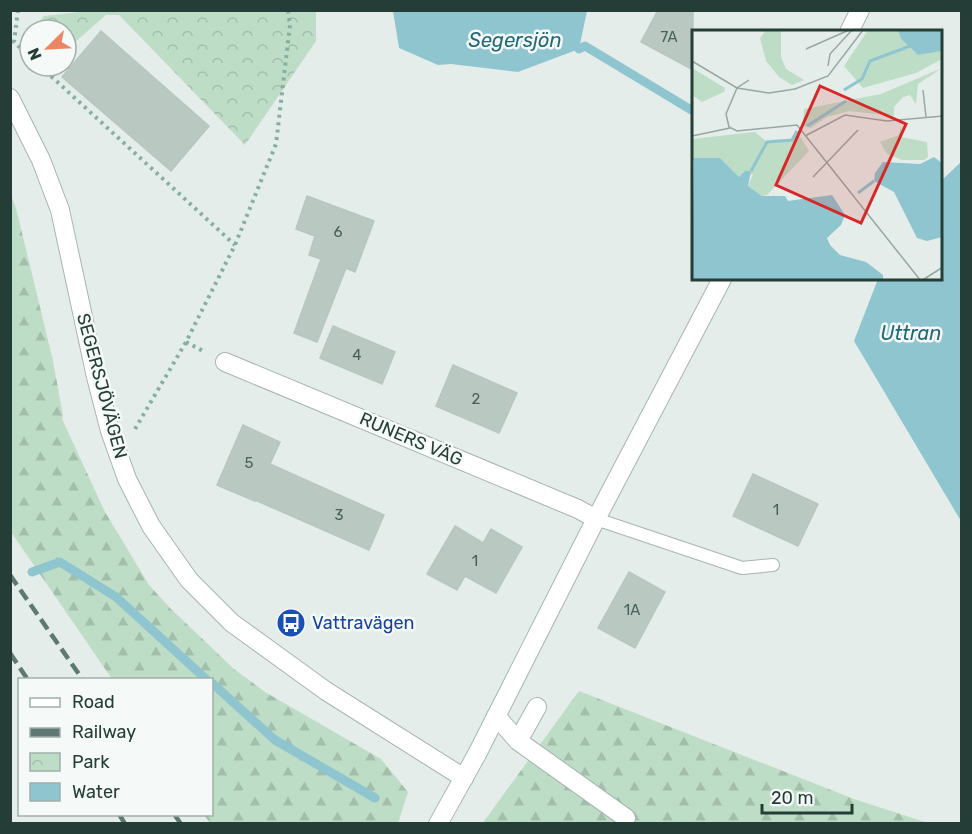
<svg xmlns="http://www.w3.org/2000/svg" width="972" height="834" font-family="Rubik,sans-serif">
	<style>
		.forest { fill: url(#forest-firs) }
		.park { fill: url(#park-crowns) }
		.water { fill: #8fc5cf }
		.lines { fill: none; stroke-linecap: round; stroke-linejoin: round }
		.stream { stroke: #8fc5cf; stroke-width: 9 }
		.building { fill: #bac8c2; stroke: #b7c6c0; stroke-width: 1.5 }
		.service-casing { stroke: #a7b5b0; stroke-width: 14 }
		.minor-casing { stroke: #a7b5b0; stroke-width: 20 }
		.tertiary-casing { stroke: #a7b5b0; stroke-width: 20 }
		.path { stroke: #86afa2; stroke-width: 4; stroke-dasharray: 3 4.5; stroke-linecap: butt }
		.service { stroke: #fff; stroke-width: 12 }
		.minor { stroke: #fff; stroke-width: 18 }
		.tertiary { stroke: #fff; stroke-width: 18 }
		.rail { stroke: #5f7972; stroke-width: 4.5; stroke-dasharray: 12 6; stroke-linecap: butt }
		.labels { text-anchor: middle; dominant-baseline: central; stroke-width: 5; stroke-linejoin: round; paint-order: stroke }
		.number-label { font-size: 15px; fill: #4a605a }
		.street-label { font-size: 18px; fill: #243e37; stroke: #f5f9f7 }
		.transit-label { font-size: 18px; fill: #164399; stroke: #f5f9f7; text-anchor: start }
		.water-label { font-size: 20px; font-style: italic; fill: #216977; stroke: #f5f9f7 }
		.inset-river { fill: none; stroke: #8fc5cf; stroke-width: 3 }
		.inset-road { fill: none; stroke: #97a7a2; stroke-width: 1.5 }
		.view { fill: #d62828; fill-opacity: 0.15; stroke: #d62828; stroke-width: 3 }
		.inset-edge { fill: none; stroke: #243e37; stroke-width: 3 }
	</style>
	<defs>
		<pattern id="forest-firs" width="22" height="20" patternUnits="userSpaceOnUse" patternTransform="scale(1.5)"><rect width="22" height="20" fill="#beddc7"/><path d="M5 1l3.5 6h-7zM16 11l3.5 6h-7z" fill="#a3bfac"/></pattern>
		<pattern id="park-crowns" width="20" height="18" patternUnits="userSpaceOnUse" patternTransform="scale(1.5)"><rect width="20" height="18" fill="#beddc7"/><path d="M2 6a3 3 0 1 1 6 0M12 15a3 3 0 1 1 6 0" fill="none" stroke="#a3bfac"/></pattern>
	</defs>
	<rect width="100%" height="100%" fill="#e4ede9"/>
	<path class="forest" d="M10,193L16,208L53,361L63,416L62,419L105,512L149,585L170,608L234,669L265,692L381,759L408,792L398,823H210L204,815L212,814V680L112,679L11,532Z
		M579,691L854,799L928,823L482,824Z"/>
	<path class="park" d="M84,10L316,11V41L245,145L119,15H106L66,50V30H32L44,16L80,12Z"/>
	<path class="water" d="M393,11V10L587,11L579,49L518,72L451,64L438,65L399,48Z
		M961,162V521L854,341L878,279H940L941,181Z"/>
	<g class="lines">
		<path class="stream" d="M579,49L585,46L693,111
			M32,572L60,562L116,597L207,680
			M212,683L275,740L375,798"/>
	</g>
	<path class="building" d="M658,10H693V70L641,42Z
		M101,31L209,126L171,171L62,77Z
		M307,196L374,221L355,272L346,268L317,342L294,333L321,259L309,255L315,236L296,229Z
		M333,326L395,352L382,384L320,358Z
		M453,365L517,393L499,433L436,406Z
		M243,425L280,442L270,464L384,515L369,550L255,500V501L217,485Z
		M753,474L818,504L798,546L733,516Z
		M455,526L483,543L491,529L522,547L496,593L465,576L457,590L427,574Z
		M629,572L665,592L635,648L598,628Z"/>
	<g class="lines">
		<g class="service-casing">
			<path id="service" d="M596,519L742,568L773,565"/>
		</g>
		<g class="minor-casing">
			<path id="minor" d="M10,98L41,160L60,210L96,377L110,431L127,479L151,526L189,580L232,623L326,691L464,778
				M225,362L578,509L596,519
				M496,716L518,741L626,818
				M518,741L537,707"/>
		</g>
		<g class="tertiary-casing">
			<path id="tertiary" d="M849,32L860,10
				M438,824L477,754L596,519L722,279"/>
		</g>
		<path class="path" d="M18,10L14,42L30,57
			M40,66L235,245
			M186,342L205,352
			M135,429L186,342L235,245L276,144L290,25L288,10"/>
		<use href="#service" class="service"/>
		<use href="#minor" class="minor"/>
		<use href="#tertiary" class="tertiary"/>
		<path class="rail" d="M10,575L83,680
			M10,653L28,680
			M119,814L125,824
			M174,814L181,824"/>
	</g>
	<defs>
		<g id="bus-disc" transform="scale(1.5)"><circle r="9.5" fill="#1a4fb4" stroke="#f5f9f7"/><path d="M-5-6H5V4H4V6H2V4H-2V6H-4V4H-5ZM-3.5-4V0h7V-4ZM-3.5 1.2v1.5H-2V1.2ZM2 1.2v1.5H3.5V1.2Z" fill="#fff"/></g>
	</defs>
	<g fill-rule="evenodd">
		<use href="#bus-disc" x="291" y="623"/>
	</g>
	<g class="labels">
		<g class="number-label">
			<text x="669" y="37">7A</text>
			<text x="338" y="232">6</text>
			<text x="357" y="355">4</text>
			<text x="476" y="399">2</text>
			<text x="249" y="463">5</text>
			<text x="776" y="510">1</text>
			<text x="339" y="515">3</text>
			<text x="475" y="561">1</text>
			<text x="632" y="610">1A</text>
		</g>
		<g class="street-label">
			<text transform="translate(102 386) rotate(75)">SEGERSJÖVÄGEN</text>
			<text transform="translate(411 439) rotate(23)">RUNERS VÄG</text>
		</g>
		<g class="transit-label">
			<text x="312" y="623">Vattravägen</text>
		</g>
		<g class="water-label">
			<text x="515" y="40">Segersjön</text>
			<text x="911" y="333">Uttran</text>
		</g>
	</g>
	<g transform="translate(692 30)">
		<rect width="250" height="250" fill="#e4ede9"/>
		<path d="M74,0H89V27L94,39L112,50L100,55L87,47L74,31L68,8ZM176,0H206L209,9L226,25L250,21V29L224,43L171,58L152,36ZM0,38L33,58L32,62L10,72L0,65ZM250,38L226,54L224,74L218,65L211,67L202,77V86L157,81L135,87L119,98L111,96L112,79L189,64ZM63,102L75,112H92L107,105L117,121L75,165L70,166L56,156L61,144L47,147L0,130V109Z" fill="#beddc7"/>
		<path d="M209,95V107L235,112L236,127L232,130H210L195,124L188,112L207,105Z" fill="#beddc7"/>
		<path d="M206,0H250V21L226,25L209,9ZM242,127L250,133V207L235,211L225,208L202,162L182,151L183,143L191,132L228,134ZM2,128H28L47,147L53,141H59L56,156L70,166H93L96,171L140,165L153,185L149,195L135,208L138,215L148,225L174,232L191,245V250H0Z" fill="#8fc5cf"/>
		<path class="inset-river" d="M152,60L170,49L178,31L218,16M115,96L154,71M59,141L75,112L100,110L105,101M166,163L182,151"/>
		<path class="inset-road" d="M114,19L157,0M0,31L45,58L77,63L103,59L136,46L171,0M136,36L138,24L160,0M57,50L45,58L34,84L37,97L45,101L105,95L229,251M231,60L234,87M0,106L38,98M113,106L153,85L195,91L251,86M121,147L166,100M229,251L251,237"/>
		<path class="view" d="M128,56L214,94L169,193L84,155Z"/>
		<rect width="250" height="250" class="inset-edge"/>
	</g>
	<rect width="972" height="834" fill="none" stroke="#243e37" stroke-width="24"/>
	<rect x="18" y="678" width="195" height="138" fill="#f5f9f7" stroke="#a1aeaa" stroke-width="1.5"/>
	<rect x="30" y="698" width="30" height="9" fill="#ffffff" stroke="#a1aeaa" stroke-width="1.5"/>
	<text x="72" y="708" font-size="18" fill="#243e37">Road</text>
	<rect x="30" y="728" width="30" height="9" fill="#5f7972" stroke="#a1aeaa" stroke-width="1.5"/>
	<text x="72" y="738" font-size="18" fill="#243e37">Railway</text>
	<rect x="30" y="753" width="30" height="18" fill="url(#park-crowns)" stroke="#a1aeaa" stroke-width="1.5"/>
	<text x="72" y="768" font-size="18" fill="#243e37">Park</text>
	<rect x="30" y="783" width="30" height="18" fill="#8fc5cf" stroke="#a1aeaa" stroke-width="1.5"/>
	<text x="72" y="798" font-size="18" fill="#243e37">Water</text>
	<g transform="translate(48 48) rotate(246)"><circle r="28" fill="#f5f9f7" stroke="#a1aeaa" stroke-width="1.5"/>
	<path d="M0-4.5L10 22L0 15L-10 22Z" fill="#eb8564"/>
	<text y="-9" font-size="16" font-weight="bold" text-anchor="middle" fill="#243e37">N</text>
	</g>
	<path d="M762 804v9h90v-9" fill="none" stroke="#243e37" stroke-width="3"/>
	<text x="771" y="804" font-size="18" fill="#243e37" stroke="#f5f9f7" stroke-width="4.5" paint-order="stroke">20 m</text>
</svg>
